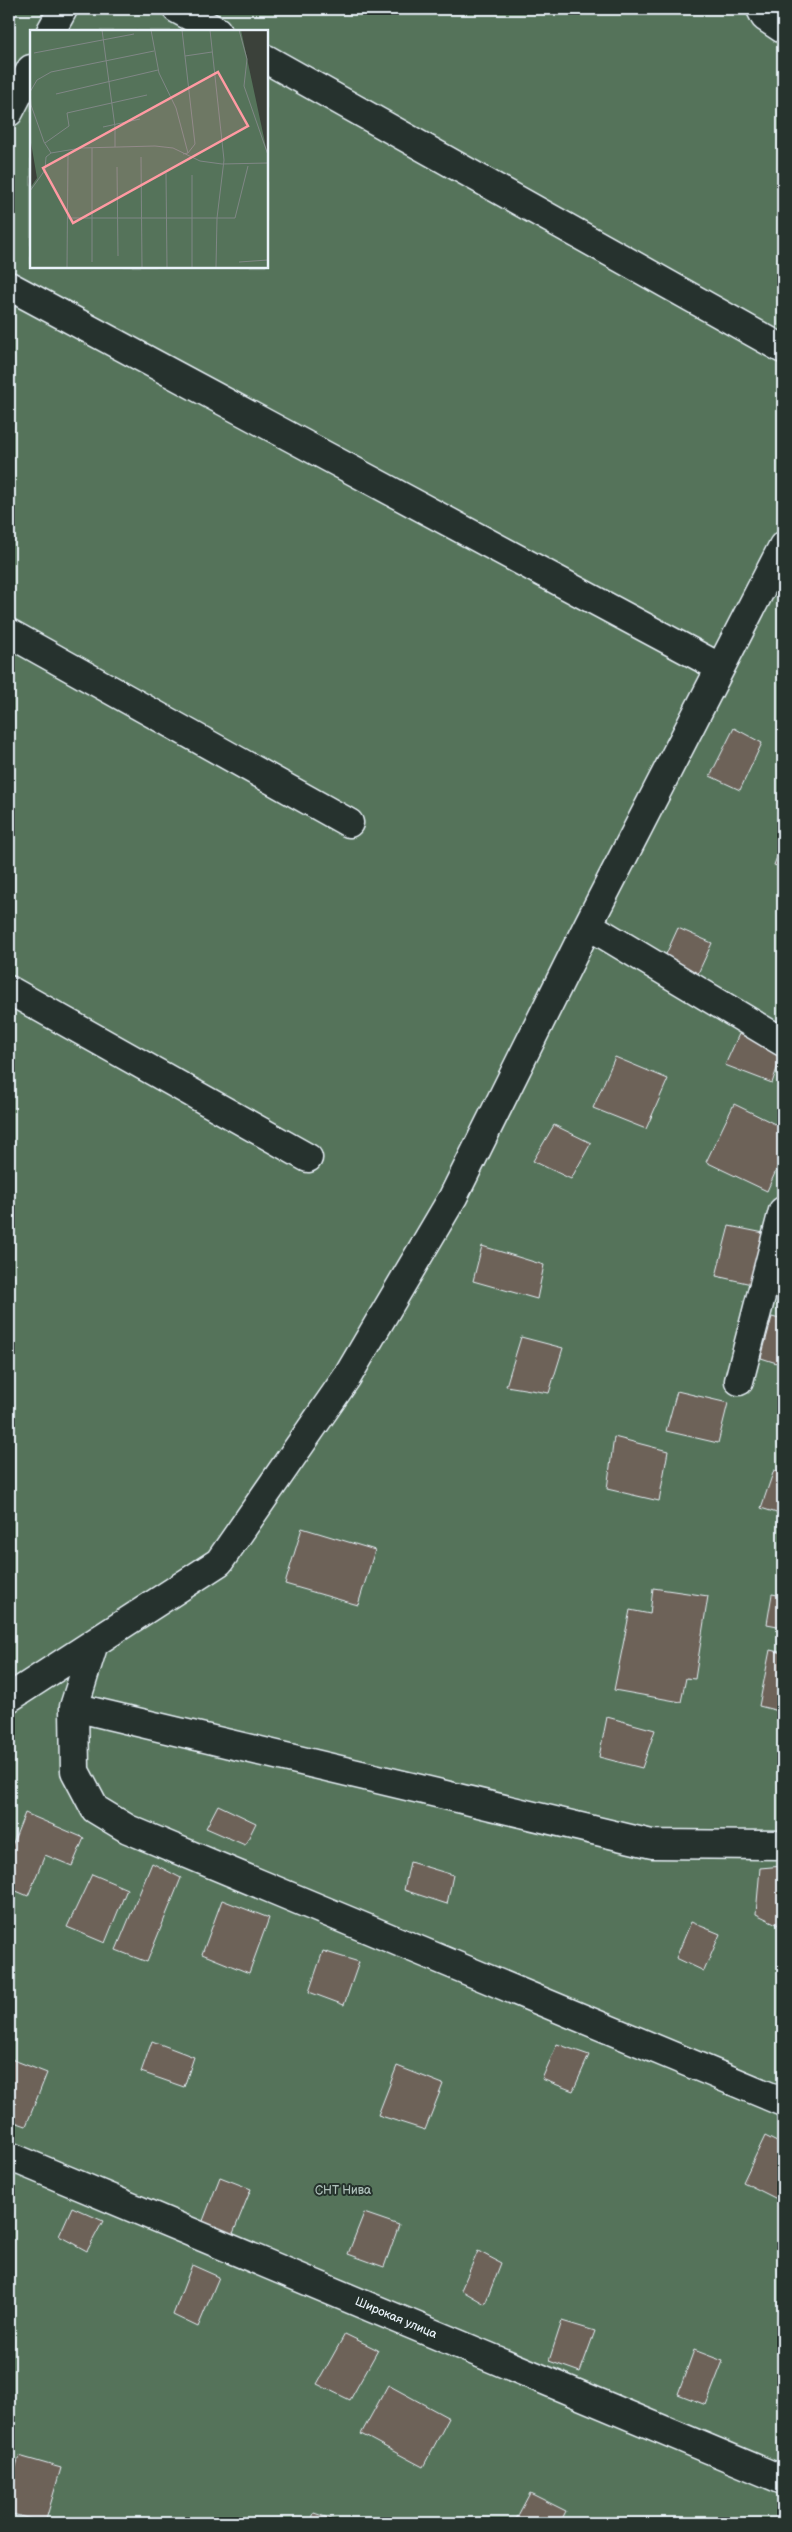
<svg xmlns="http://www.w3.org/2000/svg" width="792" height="2532" font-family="'Balsamiq Sans',sans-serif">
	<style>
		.green { fill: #55735a; stroke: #9eb2a9; fill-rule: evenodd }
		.building { fill: #6d6258; stroke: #e8f1f8 }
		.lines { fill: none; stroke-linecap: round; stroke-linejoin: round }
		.minor-casing { stroke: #e8f1f8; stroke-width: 31 }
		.minor { stroke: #26332d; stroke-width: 28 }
		.labels { text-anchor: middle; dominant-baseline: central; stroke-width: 4; stroke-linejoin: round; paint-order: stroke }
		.park-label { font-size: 12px; fill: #adbfb9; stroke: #26332d }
		.street-label { font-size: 12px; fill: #e8f1f8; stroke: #26332d }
		.inset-road { fill: none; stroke: #808786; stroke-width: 1 }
		.view { fill: #ff9aa2; fill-opacity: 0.15; stroke: #ff9aa2; stroke-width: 2.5 }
		.inset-edge { fill: none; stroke: #e8f1f8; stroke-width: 2.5 }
	</style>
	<rect width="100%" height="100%" fill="#3b413a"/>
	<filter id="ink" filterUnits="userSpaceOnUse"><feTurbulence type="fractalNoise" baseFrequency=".02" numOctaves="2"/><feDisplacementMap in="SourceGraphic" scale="10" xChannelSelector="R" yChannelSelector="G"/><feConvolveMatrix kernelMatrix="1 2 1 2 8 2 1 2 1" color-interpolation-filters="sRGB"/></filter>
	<g filter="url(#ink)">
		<path class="green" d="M9,9H783V2523H9ZM31,31H266V266H31Z"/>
		<path class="building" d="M734,728L762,743L740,790L710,776Z
			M783,841V868L774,865Z
			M678,928L712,943L695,980L662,963Z
			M739,1034L783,1051L772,1083L725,1065Z
			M615,1057L668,1079L646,1129L593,1108Z
			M734,1104L783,1128V1155L767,1191L706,1162Z
			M554,1125L591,1143L571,1179L533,1161Z
			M729,1226L769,1234L756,1285L716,1276Z
			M482,1246L544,1265L537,1299L473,1281Z
			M772,1317L783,1320V1365L761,1358Z
			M521,1337L563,1348L549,1393L506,1386Z
			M677,1391L728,1403L718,1443L666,1431Z
			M614,1437L668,1451L659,1501L607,1489Z
			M774,1470L783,1473V1515L761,1508Z
			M302,1528L375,1550L358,1605L285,1584Z
			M653,1588L708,1596L695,1679L686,1678L681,1702L614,1690L630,1610L650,1614Z
			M772,1594L783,1596V1627L767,1624Z
			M770,1650L783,1653V1712L759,1706Z
			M607,1717L655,1730L642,1768L599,1757Z
			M218,1805L256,1823L245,1845L206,1828Z
			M25,1813L84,1838L72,1866L45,1855L28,1896L9,1888V1853Z
			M410,1862L453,1875L447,1904L404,1890Z
			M152,1863L181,1878L147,1962L116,1950Z
			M783,1866V1927L756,1914L760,1868Z
			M92,1874L127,1889L105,1943L67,1927Z
			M222,1900L269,1918L249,1973L202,1954Z
			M691,1922L720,1934L704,1971L676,1958Z
			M323,1951L359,1962L344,2005L309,1992Z
			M152,2041L194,2057L184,2087L141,2072Z
			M557,2044L589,2055L573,2091L542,2079Z
			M11,2059L47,2073L26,2126L9,2120V2065Z
			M397,2066L443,2084L425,2130L378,2115Z
			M765,2136L783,2145V2202L743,2182Z
			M220,2177L251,2189L232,2236L201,2226Z
			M72,2207L103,2221L87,2251L59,2236Z
			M364,2213L399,2225L384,2267L348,2254Z
			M478,2251L501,2263L485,2304L461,2290Z
			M192,2265L219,2277L198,2327L173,2315Z
			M562,2321L595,2331L580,2372L549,2361Z
			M345,2334L378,2350L350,2400L317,2384Z
			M694,2350L723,2361L706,2405L678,2394Z
			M388,2385L449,2418L423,2467L361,2434Z
			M19,2456L61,2468L45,2523L9,2513V2491Z
			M530,2493L566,2511L560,2523H514Z
			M314,2513L343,2523H310Z"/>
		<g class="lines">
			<g class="minor-casing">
				<path id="minor" d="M177,9L217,31
					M761,9L765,17L783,29
					M51,31L63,9
					M266,59L783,349
					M9,112L31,69
					M9,286L719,667
					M9,633L349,823
					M588,925L783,1042
					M9,990L308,1158
					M739,1381L783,1211
					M94,1643L74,1707L652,1844L783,1845
					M9,1698L219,1562L347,1377L453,1197L588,925L783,546
					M74,1707L75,1771L95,1809L128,1829L783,2102
					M9,2156L783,2480"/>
			</g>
			<use href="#minor" class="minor"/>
		</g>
	</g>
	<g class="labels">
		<g class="park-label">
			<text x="343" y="2190">СНТ Нива</text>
		</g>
		<g class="street-label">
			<text transform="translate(396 2318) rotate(23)">Широкая улица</text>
		</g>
	</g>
	<g transform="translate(30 30)">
		<rect width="238" height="238" fill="#3b413a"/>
		<path d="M0,0H211L237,122V237H0V158L7,148L0,107Z" fill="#55735a"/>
		<path class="inset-road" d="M72,0L85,97V117M121,0L129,43L146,78L158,123L153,124M152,0L165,114L158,123M180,0L194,130L187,188L186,237M209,0L217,29L214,56L238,125M4,23L104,4M155,26L182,22M26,64L128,40M73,97L110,89M15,113L39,96L37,83L117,65M62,118V232M21,123L51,118L125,116L143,118L170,131L192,134L238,133M111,127L112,237M87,137L88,226M136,143L137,237M162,145V237M0,161L15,140L16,127L21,123L14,112L1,75L0,62L7,50L21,42L124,21M37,188H205L218,136M209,232L238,230M37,237L38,125"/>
		<path class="view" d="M188,42L218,96L43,193L13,138Z"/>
		<rect width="238" height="238" class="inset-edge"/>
	</g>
	<rect width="792" height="2532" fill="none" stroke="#26332d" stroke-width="30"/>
	<rect x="15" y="15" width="762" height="2502" fill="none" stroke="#e8f1f8" stroke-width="2" filter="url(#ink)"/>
</svg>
